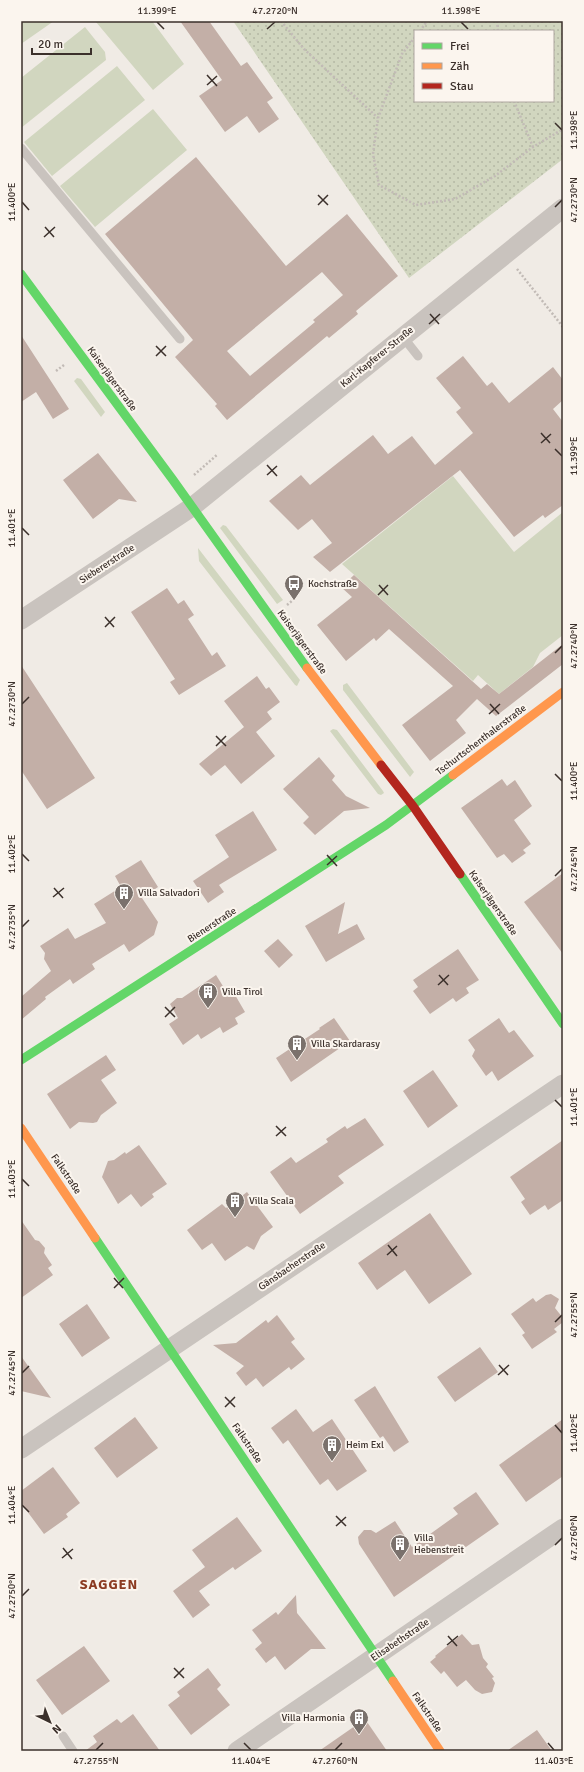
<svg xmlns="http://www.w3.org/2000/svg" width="584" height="1772" font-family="Signika,sans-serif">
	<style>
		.green { fill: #d1d6bf }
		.park { fill: url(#park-dots); fill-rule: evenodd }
		.building { fill: #c3afa7; fill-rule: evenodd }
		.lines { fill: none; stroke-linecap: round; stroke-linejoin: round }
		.path { stroke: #c2bbb6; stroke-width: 2.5; stroke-dasharray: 2 2; stroke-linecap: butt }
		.lane { stroke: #c9c3be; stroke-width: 9 }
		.street { stroke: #c9c3be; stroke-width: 19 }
		.fast { stroke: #63d668; stroke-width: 9 }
		.slow { stroke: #ff974d; stroke-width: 9 }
		.jam { stroke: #b3261e; stroke-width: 9 }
		.ticks { fill: none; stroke: #3b302b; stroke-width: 1.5 }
		.labels { text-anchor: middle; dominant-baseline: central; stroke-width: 4; stroke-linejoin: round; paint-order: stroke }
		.street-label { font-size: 10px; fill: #3b302b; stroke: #fbf5ee }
		.poi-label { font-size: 10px; fill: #3b302b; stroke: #fbf5ee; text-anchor: start }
		.district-label { font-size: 14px; font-weight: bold; letter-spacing: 1px; fill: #8c3b22; stroke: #fbf5ee }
		.neatline { fill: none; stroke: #3b302b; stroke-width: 1.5 }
		.ticks-label { font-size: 10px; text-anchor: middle; fill: #3b302b }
	</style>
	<defs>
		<pattern id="park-dots" width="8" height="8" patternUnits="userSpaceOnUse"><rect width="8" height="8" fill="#d1d6bf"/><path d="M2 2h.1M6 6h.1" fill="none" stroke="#b4b8a4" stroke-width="1.8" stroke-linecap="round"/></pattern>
	</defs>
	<rect width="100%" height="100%" fill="#f0ebe5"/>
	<path class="green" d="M21,21H54L21,44Z
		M98,21H152L184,64L153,90L96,22Z
		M85,27L105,52L106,60L21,128V78Z
		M117,66L145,100L52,176L24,142Z
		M153,109L187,150L95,227L60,186Z
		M77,378L81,379L105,412L101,417L74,381Z
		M453,476L514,552L563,512V635L540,653L533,667L499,694L478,675L473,681L342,564Z
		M223,525L226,526L283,600L277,604L220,528Z
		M198,548L300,680L297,686L295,685L199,561Z
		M347,683L414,772L410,777L343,690V685Z
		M333,729L337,730L383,791L384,793L381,795L378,794L330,731Z"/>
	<path class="park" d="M233,21H563V159L409,278ZM415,31H553V101H415Z"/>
	<path class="building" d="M180,21H209L241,66L247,62L273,98L267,102L279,119L259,133L247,116L225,132L199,96L222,80Z
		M196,157L286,266L347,214L398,276L356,311L358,314L329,338L327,336L227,420L215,406L217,404L175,357L193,340L105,234ZM322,272L343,295L313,320L315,322L250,376L227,351Z
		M21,335L69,409L53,419L36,392L21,402Z
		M463,356L487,386L492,382L509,403L553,367L563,380V400L553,409L563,422V505L545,518L543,515L514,537L460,470L330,572L313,557L332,543L312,519L298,530L269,501L301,475L310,485L373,435L388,454L412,436L435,465L473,433L456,412L461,408L436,378Z
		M98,453L137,502L119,499L93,519L63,480Z
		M354,575L481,689L487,684L499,694L563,644V664L496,716L477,699L456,720L466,733L430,761L402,725L453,686L389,629L376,641L374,638L346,661L317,625L352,597L341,587Z
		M167,588L178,604L184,600L194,615L188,619L212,656L217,652L226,666L179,695L170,682L175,679L131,612Z
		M21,665L95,778L47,809L21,770Z
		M257,676L266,689L269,687L280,702L267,712L272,719L256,732L275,756L241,784L225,765L211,776L199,764L244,727L224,701Z
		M319,757L335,776L332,780L346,796L370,808L344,811L315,835L303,823L309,817L283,789Z
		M502,779L507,786L515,780L532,806L514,820L531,844L523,850L526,853L512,863L504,854L497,858L461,808Z
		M253,811L277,850L219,885L224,892L208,903L193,881L229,857L215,835Z
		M141,860L158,887L142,898L158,922L154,935L129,952L124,944L92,964L95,969L73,984L70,979L45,997L46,999L21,1020V997L51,971L44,959L45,953L40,946L68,928L75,939L106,923L94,904L121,887L115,876Z
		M563,873V954L524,902Z
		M345,902L338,934L357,924L365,939L326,962L305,926Z
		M278,939L293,955L279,968L264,951Z
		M458,949L479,980L466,988L469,993L456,1002L453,998L430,1014L413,991L418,987L413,980Z
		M216,975L226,991L231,988L245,1012L235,1018L238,1024L223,1033L220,1027L201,1039L198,1034L183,1045L169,1024L178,1018L170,1004L177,998H182Z
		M334,1018L350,1041L291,1082L276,1058L320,1029L319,1028Z
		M499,1018L509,1033L514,1030L534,1056L498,1081L492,1071L486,1076L472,1056L475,1050L468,1040Z
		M106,1055L116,1070L101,1080L117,1103L101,1115L97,1122L93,1123L79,1122L70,1129L47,1094Z
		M433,1070L458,1106L428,1128L403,1091Z
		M365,1118L384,1145L338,1176L344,1183L300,1214L270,1172L291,1157L296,1163L328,1142L326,1139L345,1126L347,1129Z
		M563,1140V1200L548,1210L545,1205L530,1215L521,1202L525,1199L510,1177Z
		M139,1145L167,1184L152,1194L154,1197L141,1207L131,1194L118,1204L102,1177L108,1161L114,1160L125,1152L126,1154Z
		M247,1192L273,1227L261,1236L254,1250L247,1246L225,1261L212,1243L202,1250L187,1230L222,1204L226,1208Z
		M430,1213L472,1274L429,1304L405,1270L377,1290L358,1263Z
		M21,1220L35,1240L39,1241L45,1248L44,1253L52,1265L48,1268L53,1275L21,1298Z
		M551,1294L559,1299L555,1308L563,1318V1322L554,1329L557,1332L532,1349L522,1335L525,1333L511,1314L533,1298L536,1302L546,1295Z
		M87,1304L110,1338L82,1357L59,1324Z
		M277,1315L295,1339L291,1342L305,1359L291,1370L289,1367L263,1387L256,1378L246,1386L236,1373L244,1366L213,1345L236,1343L266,1320L268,1323Z
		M480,1347L498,1372L455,1402L437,1377Z
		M21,1356L51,1398L21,1391Z
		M375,1386L409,1442L394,1452L383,1436L380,1438L354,1400Z
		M296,1409L313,1432L332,1419L367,1471L337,1491L328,1479L320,1485L288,1440L283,1444L271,1428Z
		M135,1417L158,1448L117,1478L94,1448Z
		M563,1419V1476L526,1502L499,1465Z
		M53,1467L80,1503L66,1514L68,1517L44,1534L21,1503V1491Z
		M476,1492L499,1524L394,1597L359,1544L358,1537L364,1530H371L376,1533L395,1521L412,1547L458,1514L453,1508Z
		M237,1517L262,1551L235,1570L233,1567L199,1591L210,1605L193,1618L173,1591L205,1567L192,1550Z
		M296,1595L297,1613L326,1649H311L285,1670L275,1656L266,1663L255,1649L262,1643L252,1630L276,1612L278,1615Z
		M462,1634L472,1645L479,1644L483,1658L488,1664L486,1667L494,1677L492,1678L495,1683L492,1692L482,1694L475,1690L466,1680L457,1687L444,1671L441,1674L430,1662L436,1657L435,1656Z
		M84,1646L110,1681L62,1715L36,1680Z
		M208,1668L221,1685L217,1689L230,1705L191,1735L168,1705L180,1696L177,1692Z
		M133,1714L160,1751H85L97,1742L93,1736L117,1719L121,1723Z
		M365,1719L387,1751H319Z
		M537,1730L552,1751H507Z"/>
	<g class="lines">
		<path class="path" d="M281,21L304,49L378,118
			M497,21L498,31
			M420,31L427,21
			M415,37L402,54L378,118L373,154L379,185L416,205L455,199L495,176L533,147L563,129
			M514,101L533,147
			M517,269L563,327
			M56,371L64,365
			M194,475L218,454
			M287,605L293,600"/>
		<path class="lane" d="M21,148L180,339
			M403,337L418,356
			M63,1736L73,1751"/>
		<path class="street" d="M21,620L192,507L563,208
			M21,1449L563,1084
			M237,1751L563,1528"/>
		<path class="fast" d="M21,274L173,480L307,668
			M460,874L563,1024
			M21,1060L386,825L453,775
			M95,1238L393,1681"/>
		<path class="slow" d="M307,668L381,765
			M453,775L563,692
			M21,1128L95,1238
			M393,1681L440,1751"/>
		<path class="jam" d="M381,765L413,806L460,874"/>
	</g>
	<path class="ticks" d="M157,22L164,29M461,22L468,29M267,29L275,22M207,75L217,86M207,85L217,76M555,123L562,130M318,195L328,205M22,202L29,210M318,205L328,195M555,207L562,200M45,227L54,237M44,237L55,227M430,314L439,324M429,324L440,314M156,346L166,356M156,356L166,346M541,433L550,443M541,443L551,434M555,449L562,456M267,465L277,476M267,475L277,466M22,528L29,535M379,585L388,595M378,595L388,585M105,617L114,627M105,627L115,617M555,653L562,646M22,704L29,697M490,704L499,714M489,714L500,704M216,736L226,746M216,746L226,736M555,774L562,781M22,854L29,861M327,855L337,866M327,865L337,856M555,876L562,869M54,888L63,898M53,897L64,888M22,927L29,920M439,975L448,985M438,985L449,975M165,1007L175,1017M165,1017L175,1007M555,1100L562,1107M276,1126L286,1136M276,1136L286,1127M22,1179L29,1186M388,1245L397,1256M387,1255L397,1246M114,1278L123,1288M114,1288L124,1278M555,1322L562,1315M499,1365L508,1375M22,1373L29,1366M498,1375L509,1365M225,1397L235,1407M225,1407L235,1397M555,1425L562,1433M22,1505L29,1512M336,1516L346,1526M336,1526L346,1517M555,1545L562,1538M63,1548L72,1559M62,1558L73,1549M22,1596L29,1589M448,1636L457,1646M447,1645L458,1636M174,1668L184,1678M174,1678L184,1668M244,1743L251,1750M548,1743L554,1750M96,1750L103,1743M335,1750L342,1743"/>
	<defs>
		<g id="bus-pin" transform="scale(1)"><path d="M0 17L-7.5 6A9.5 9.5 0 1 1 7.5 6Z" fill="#7a716c" stroke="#fbf5ee"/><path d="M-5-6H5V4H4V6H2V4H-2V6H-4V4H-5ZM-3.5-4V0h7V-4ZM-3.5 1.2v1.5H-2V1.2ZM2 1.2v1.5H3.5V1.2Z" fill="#fff"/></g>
		<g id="building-pin" transform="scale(1)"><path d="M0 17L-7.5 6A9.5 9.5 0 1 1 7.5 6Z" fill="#7a716c" stroke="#fbf5ee"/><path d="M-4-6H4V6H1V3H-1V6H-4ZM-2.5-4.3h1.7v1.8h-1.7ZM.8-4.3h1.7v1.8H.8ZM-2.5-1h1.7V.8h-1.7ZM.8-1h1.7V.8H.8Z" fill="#fff"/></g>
	</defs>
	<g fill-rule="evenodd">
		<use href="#bus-pin" x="294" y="584"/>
		<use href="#building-pin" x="124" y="893"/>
		<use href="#building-pin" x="208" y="992"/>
		<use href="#building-pin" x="297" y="1044"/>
		<use href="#building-pin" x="235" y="1201"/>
		<use href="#building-pin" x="332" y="1445"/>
		<use href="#building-pin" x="400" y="1544"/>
		<use href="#building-pin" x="359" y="1718"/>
	</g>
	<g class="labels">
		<g class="street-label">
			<text transform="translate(377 357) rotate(-39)">Karl-Kapferer-Straße</text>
			<text transform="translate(112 379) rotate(54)">Kaiserjägerstraße</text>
			<text transform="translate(107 564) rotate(-33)">Siebererstraße</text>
			<text transform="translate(302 642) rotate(54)">Kaiserjägerstraße</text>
			<text transform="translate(481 740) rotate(-37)">Tschurtschenthalerstraße</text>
			<text transform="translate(493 903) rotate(55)">Kaiserjägerstraße</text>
			<text transform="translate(212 925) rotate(-33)">Bienerstraße</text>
			<text transform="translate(66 1174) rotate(56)">Falkstraße</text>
			<text transform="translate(292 1266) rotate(-34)">Gänsbacherstraße</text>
			<text transform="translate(247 1443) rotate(56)">Falkstraße</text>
			<text transform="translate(400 1640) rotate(-34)">Elisabethstraße</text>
			<text transform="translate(427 1712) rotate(56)">Falkstraße</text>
		</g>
		<g class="poi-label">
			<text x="308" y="584">Kochstraße</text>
			<text x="138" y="893">Villa Salvadori</text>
			<text x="222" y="992">Villa Tirol</text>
			<text x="311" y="1044">Villa Skardarasy</text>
			<text x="249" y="1201">Villa Scala</text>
			<text x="346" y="1445">Heim Exl</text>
			<text x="414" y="1538">Villa<tspan x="414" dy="12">Hebenstreit</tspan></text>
			<text x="345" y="1718" text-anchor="end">Villa Harmonia</text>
		</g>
		<g class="district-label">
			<text x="109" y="1584">SAGGEN</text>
		</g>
	</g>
	<rect width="584" height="1772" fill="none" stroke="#fbf5ee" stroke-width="44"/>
	<rect x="414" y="30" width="140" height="72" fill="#fbf5ee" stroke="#aea6a0"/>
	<rect x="422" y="43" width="20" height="6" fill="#63d668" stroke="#aea6a0"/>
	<text x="450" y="50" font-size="12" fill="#3b302b">Frei</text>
	<rect x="422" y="63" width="20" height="6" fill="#ff974d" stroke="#aea6a0"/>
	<text x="450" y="70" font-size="12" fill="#3b302b">Zäh</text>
	<rect x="422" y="83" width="20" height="6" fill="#b3261e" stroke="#aea6a0"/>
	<text x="450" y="90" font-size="12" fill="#3b302b">Stau</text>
	<g transform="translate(50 1722) rotate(137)" stroke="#fbf5ee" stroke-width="3" paint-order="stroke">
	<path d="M0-3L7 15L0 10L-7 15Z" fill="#3b302b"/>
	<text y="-6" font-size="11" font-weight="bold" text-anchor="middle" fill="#3b302b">N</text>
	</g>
	<path d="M32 48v6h59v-6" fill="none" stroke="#3b302b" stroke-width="2"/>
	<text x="38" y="48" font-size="12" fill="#3b302b" stroke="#fbf5ee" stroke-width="3" paint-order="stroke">20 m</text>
	<rect x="22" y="22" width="540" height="1728" class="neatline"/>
	<g class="ticks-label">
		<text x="157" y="14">11.399°E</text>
		<text x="275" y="14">47.2720°N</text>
		<text x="461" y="14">11.398°E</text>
		<text transform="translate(573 130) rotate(-90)" y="4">11.398°E</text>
		<text transform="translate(573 200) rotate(-90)" y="4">47.2730°N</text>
		<text transform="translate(11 202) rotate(-90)" y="4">11.400°E</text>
		<text transform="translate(573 456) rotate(-90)" y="4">11.399°E</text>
		<text transform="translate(11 528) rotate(-90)" y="4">11.401°E</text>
		<text transform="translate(573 646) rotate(-90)" y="4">47.2740°N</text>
		<text transform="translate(11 704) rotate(-90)" y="4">47.2730°N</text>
		<text transform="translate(573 781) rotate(-90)" y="4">11.400°E</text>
		<text transform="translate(11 854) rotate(-90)" y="4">11.402°E</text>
		<text transform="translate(573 869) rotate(-90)" y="4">47.2745°N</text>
		<text transform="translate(11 927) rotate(-90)" y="4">47.2735°N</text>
		<text transform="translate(573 1107) rotate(-90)" y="4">11.401°E</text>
		<text transform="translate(11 1179) rotate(-90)" y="4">11.403°E</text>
		<text transform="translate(573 1315) rotate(-90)" y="4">47.2755°N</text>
		<text transform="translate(11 1373) rotate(-90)" y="4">47.2745°N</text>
		<text transform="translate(573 1433) rotate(-90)" y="4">11.402°E</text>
		<text transform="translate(11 1505) rotate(-90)" y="4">11.404°E</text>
		<text transform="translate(573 1538) rotate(-90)" y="4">47.2760°N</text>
		<text transform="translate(11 1596) rotate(-90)" y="4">47.2750°N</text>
		<text x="96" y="1764">47.2755°N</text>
		<text x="251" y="1764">11.404°E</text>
		<text x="335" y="1764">47.2760°N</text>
		<text x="554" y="1764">11.403°E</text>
	</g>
</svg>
